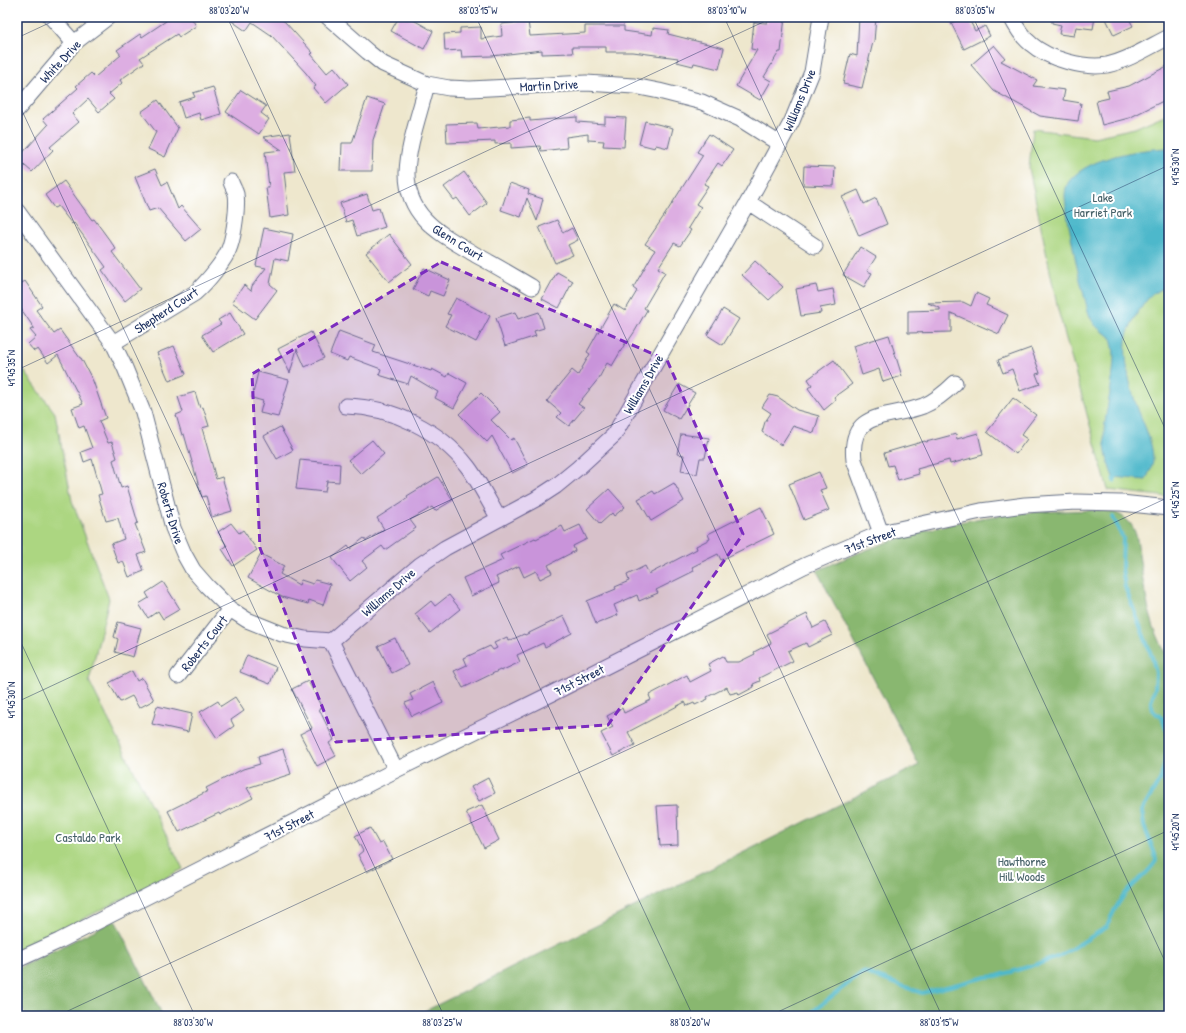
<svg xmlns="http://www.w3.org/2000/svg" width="1186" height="1033" font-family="'Patrick Hand',sans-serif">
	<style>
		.green { fill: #acd681; stroke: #648270 }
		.forest { fill: #89b76f; stroke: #527366 }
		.water { fill: #4db8cb; stroke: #347494 }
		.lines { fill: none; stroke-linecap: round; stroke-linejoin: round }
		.stream { stroke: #4db8cb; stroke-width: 4 }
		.building { fill: #ddaee2 }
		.minor-casing { stroke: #656f85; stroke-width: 17 }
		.minor { stroke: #fff; stroke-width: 15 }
		.marked { fill: #7b2cbf; fill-opacity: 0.2; stroke: #7b2cbf; stroke-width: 3; stroke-dasharray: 8 5; stroke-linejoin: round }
		.ticks { fill: none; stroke: #1b2f5e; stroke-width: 1; stroke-opacity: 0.45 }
		.labels { text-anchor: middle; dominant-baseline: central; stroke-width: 4; stroke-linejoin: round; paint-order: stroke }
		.street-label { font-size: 13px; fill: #1b2f5e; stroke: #fff }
		.park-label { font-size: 13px; fill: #466168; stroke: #fff }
		.neatline { fill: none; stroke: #1b2f5e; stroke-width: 1.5 }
		.ticks-label { font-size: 10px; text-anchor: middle; fill: #1b2f5e }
	</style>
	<rect width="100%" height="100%" fill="#fff"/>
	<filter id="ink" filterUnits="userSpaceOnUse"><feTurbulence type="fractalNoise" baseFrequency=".025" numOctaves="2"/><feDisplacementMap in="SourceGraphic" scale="8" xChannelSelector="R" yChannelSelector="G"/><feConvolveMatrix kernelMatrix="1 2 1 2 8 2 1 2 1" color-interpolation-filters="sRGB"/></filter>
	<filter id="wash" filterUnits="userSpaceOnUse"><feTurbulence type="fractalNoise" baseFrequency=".012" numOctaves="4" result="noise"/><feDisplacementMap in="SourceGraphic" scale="16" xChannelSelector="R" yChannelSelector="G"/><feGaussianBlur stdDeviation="0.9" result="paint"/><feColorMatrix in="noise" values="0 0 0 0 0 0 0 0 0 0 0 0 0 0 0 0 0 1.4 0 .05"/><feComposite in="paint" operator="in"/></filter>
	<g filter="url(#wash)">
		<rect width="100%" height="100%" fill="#eee7cd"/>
		<path class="green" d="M1169,113V497L1108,490L1058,310L1029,168L1033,129L1094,137L1135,128Z
			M17,361L55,413L72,501L109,599L89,681L183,869L17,952Z"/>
		<path class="forest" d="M1100,510C1112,511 1121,513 1130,523C1137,532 1138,544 1139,555C1143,579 1146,604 1154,627C1159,640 1165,651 1169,664V1016H415L919,765L817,571C881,541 951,519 1021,513C1047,511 1074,511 1100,510Z
			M115,920L163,1016H26L17,998V969Z"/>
		<path class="water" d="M1169,148V287C1155,290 1149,296 1141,308C1135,315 1127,332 1126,341C1124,359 1130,387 1136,404C1142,422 1153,440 1153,460C1153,466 1148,474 1146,480L1113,477C1107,463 1102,438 1105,423C1108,400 1114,378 1114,355C1114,349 1112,343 1111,337C1104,332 1097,329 1093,322C1088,315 1087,306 1085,299C1079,278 1075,258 1071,236C1069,224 1066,210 1065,197C1065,191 1066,185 1070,180C1090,157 1140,149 1169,148Z"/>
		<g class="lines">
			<path class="stream" d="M1114,481L1117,473
				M1113,517L1123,538L1122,568L1125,587L1152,657L1156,673L1155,688L1151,702L1153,711L1162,718L1167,731
				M807,1016L863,972L922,993L986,977L997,976L1041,963L1060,956L1107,927C1111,916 1118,903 1125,894C1135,882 1148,874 1156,861L1155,854L1144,826L1142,811L1161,778L1169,745"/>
		</g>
		<g id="blocks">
			<path class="building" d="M163,17H191L196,26L179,37L177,34L140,58L144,63L120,80L122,83L109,94L114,99L99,112L88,99L72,114L79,122L50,147L53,150L32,172L17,159L48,125L43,119L78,88L76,86L91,73L95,77L121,55L117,50L140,34L142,37L166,21Z
				M226,17H278L285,22L313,53L311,54L327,73L334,67L348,84L326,103L313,88L316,86L306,73L271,35L252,22L246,31Z
				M399,17H408L433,31L424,49L391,31Z
				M768,17H785L781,52H779L764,77L771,81L760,100L736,86L757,50L751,49L754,22L767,23Z
				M859,17H876L874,42H873L862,88L843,84L850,54L857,56Z
				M965,17H968L975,31L985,26L990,36L964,49L951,23Z
				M1052,17H1095L1093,29L1076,27L1074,36L1059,34L1061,25L1052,23Z
				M1105,17H1128L1133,26L1114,35Z
				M528,21L530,36L585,33V26H624V31L652,35L653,28L669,30L668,34L724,48L719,69L694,63L693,66L677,62L678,58L633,52H606V47H572L573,53L542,54V50L492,56L462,57L461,50L445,51L444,34L460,33V28L481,27V39L502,36L501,24Z
				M994,45L1005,58L1001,61L1037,80L1033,86L1065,90L1063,100L1081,103L1078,121L1040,116L994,91L971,65Z
				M1169,65V98L1129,118L1102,125L1096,101L1109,98L1107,91L1129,86Z
				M213,87L221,114L201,120L199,113L184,118L179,102L195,97L193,93Z
				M241,90L266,106L261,113L269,119L259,134L226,112Z
				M367,98L385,104L373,140L372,171H341L342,143H352Z
				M158,100L178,128L165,157L148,149L156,132L141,112Z
				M577,117V122L605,124V117L626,118L624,147L603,146L604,141L588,140V134L566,137L567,148L541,151L540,146L511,148V143L495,144V141L447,143L446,124L477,123L478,129L510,126V120L530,118V121Z
				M645,121L673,128L668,148L656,145L655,148L639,144Z
				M290,133L295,171L284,172L289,215L270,218L266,187H269L265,152L282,150L263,137Z
				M709,134L733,150L722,166L718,163L704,184L708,186L696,204L701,207L688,228L691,230L680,246L674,243L658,268L665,272L644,308L647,310L635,331L627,343L626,342L612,366L607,363L599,378L578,404L584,408L569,426L557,417L561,413L547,401L572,370L578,375L590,354L587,352L601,327L614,304L625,311L637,291L633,288L655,250L645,244L666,213L703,155L697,152Z
				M804,166L835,167L834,186L803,185Z
				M155,169L162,185L167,182L178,209L181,206L201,229L186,241L158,208L149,211L135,177Z
				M464,172L487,203L470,216L457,198L454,200L444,187Z
				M64,181L92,220L94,219L116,249L112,252L140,289L125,301L102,270L106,267L74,223L72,224L58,206L54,208L45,195Z
				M510,183L529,190L528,194L543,199L537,221L527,198L521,217L501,210Z
				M858,190L864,204L876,198L887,224L859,236L842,197Z
				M367,194L372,210L379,208L385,227L357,236L352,220L346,222L340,203Z
				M557,220L563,233L572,228L578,240L568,245L573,255L555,263L539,227Z
				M264,228L293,234L288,261L275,258L270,284L277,290L255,319L232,302L244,285L251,291L252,286L266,268L256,266Z
				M389,234L412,264L389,282L366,253Z
				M860,247L876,257L867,271L872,273L864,287L843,275Z
				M755,261L783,287L769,300L742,275Z
				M424,268L450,280L443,296L430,291L428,296L413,289Z
				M557,272L573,281L559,308L542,299Z
				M25,281L42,306L36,310L54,334L60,330L80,358H81L93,381L106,418L99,421L108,443L112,442L117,458L113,460L121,488L127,486L138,523L135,524L146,552L138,555L144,571L129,577L123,561L118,563L111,544L124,539L118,518L106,521L98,495L102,494L92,459L84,462L81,452L92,448L84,426L79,428L72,408L83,404L58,355L48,363L38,349L34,351L28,344L36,337L30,330L34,328L17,303V286Z
				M816,285L818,292L833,289L836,305L820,308L821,313L801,316L796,289Z
				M976,293L989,299L986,305L1008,315L999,334L951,313V332L908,333V311L940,310V308L928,303L963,302L971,306Z
				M456,298L490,316L476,342L445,326L451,315L447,314Z
				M723,309L739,319L723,345L707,335Z
				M515,312L518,319L539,312L544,328L534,331L536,336L505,346L496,318Z
				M230,313L243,334L213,352L202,335L221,324L218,320Z
				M339,331L376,345L373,352L431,371L432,369L447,377L449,373L467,383L454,408L435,398L438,392L411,376L408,384L379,375L381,369L349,357L347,361L330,354Z
				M311,332L324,358L305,367L297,349L290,373L278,349Z
				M889,335L902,376L883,382L879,369L862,375L853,346Z
				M174,346L186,374L169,381L157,353Z
				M1031,348L1040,373L1036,374L1040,384L1020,391L1012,369L1003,373L998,360Z
				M834,360L852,384L834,397L836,400L824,410L808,388L812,385L808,379Z
				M258,372L289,380L278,417L260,413L263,401L252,398Z
				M679,384L695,393L679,419L663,410Z
				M195,392L200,408L203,407L209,426L202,428L216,479L222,477L232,511L212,517L206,496L202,497L184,434L182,435L176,415L183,412L178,397Z
				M481,393L500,412L491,420L511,440L514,438L528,465L512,473L492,436L487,442L459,414Z
				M770,395L778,397L797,410L819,416L814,433L793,426L781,445L762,432L765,422L771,413L762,407Z
				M1013,398L1036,415L1021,435L1027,439L1016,454L987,432Z
				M280,427L293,450L277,459L264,436Z
				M978,433L983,455L950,464L949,460L917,469L919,474L898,480L893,465L888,466L884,453L925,441L926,442L956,434L957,439Z
				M681,434L709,438L705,458H700L697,474L681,471L684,455L677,454Z
				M372,440L384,454L361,474L348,460Z
				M300,460L340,464L339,482L327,481L325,492L296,489Z
				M819,472L826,488L820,490L829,510L804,520L789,484Z
				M438,477L453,500L435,511L432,507L410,520L416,528L385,550L382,546L362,561L367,567L350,581L332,558L348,546L350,549L364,538L366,541L384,529L377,518L408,498L407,496Z
				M674,483L684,501L651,521L638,499L653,491L655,494Z
				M609,489L625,507L614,516L612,513L600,524L587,509Z
				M761,507L774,534L721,560L718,554L692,567L694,571L656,590L658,593L639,601L637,595L614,605L618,615L596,624L587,601L616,589L615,587L629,581L627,575L645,566L649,574L697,549L696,546L710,539L708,534Z
				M231,523L239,533L243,530L257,550L233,566L222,549L227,546L218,532Z
				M580,525L587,539L573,546L575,551L548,565L552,573L540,579L536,571L524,577L519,566L496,577L499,583L471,596L463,578L503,560L500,555L535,538L536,539L562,526L565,532Z
				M261,554L284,566L280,574L299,585L301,580L313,584L315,580L330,584L323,605L309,600L308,604L282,597L248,578Z
				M163,582L180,609L163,619L158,611L148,618L139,604L149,598L146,593Z
				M449,595L460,609L430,633L415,614L431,601L435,606Z
				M807,614L813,628L825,622L832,635L808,647L806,643L788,651L793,661L759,678L760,681L753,684L754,687L739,695L738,692L730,694L727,687L707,697L708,699L695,705L694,703L687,706L685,702L628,732L635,745L613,756L601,733L613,727L607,716L622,708L624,713L651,700L649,695L687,675L690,682L711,671L708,664L723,656L726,662H739L755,654L754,652L771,643L767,634Z
				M564,616L572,633L545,647L543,643L517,655L520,662L501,671L500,670L463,688L454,671L467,665L464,658L490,646L493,650L497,648L494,643L507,637L509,641L524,634L525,635Z
				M118,622L141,628L133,657L115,652L118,639L114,637Z
				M395,638L408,665L392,673L378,646Z
				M247,655L276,667L270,684L240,672Z
				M132,671L137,681L142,678L154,700L139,708L132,696L120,702L109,683Z
				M308,681L322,708L319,709L334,740L329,743L336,756L317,766L300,734L312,728L292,689Z
				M433,682L443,703L421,714L420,712L412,716L405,703L413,700L410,694Z
				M235,697L244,711L231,720L234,726L217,738L200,712L218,701L221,706Z
				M157,706L192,714L188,732L152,724Z
				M283,749L291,774L247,788L253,798L220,815L219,813L179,832L168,811L208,791L206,788L243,769L260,764L258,757Z
				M488,778L495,793L479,801L471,787Z
				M482,805L499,840L484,848L466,812Z
				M677,805L678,845L660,846L657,806Z
				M370,828L379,844L383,842L392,859L367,872L358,855L363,851L355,836Z"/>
		</g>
	</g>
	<g filter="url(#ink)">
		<use href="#blocks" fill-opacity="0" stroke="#656f85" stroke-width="1"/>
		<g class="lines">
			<g class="minor-casing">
				<path id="minor" d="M51,17L74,43
					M328,17L368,52L383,64L427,84L449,88L470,89L586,83L634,86L659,91L702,102L740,119L780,144
					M1011,17C1016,27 1022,37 1031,44C1048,59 1085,69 1107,65C1129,60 1149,47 1169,37
					M427,84C420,113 408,144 407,173C407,219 443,235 476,255C495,265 513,276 532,287
					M17,110L74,43L108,17
					M748,202L815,246
					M17,211L113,343L125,368L143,412L173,528L184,554L193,570L207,586L230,609L247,620L282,634L305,639L331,641L396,770
					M113,343L195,293C206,283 226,260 230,246C234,234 238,206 236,194C235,190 232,186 231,182
					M346,406C392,407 440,430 468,467C480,483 489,502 499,519
					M881,533L854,460C848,409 889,419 923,406C935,401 945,393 955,383
					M331,641L420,565L445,548L536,499L556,486L578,468L614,435L748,202L792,121L812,72L821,17
					M178,676L230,609
					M17,960L59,941L396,770L553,693L804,566L881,533L981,511L1025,505L1076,502L1121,503L1169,508"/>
			</g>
			<use href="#minor" class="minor"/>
		</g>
	</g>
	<path class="marked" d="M441,262L667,360L743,534L608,725L336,742L260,548L252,374Z"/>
	<path class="ticks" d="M227,17L693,1016M476,17L942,1016M724,17L1169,970M973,17L1169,437M17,38L62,17M17,100L444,1016M17,370L774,17M17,634L195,1016M17,702L1169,165M57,1016L1169,497M769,1016L1169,830"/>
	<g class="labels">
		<g class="street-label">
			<text transform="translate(60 61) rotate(-47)">White Drive</text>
			<text transform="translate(549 85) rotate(-3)">Martin Drive</text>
			<text transform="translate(799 100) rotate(-68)">Williams Drive</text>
			<text transform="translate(458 242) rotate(32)">Glenn Court</text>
			<text transform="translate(166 310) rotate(-33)">Shepherd Court</text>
			<text transform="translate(643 384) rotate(-60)">Williams Drive</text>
			<text transform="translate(171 513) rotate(73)">Roberts Drive</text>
			<text transform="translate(870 540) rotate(-20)">71st Street</text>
			<text transform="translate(388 592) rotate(-41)">Williams Drive</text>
			<text transform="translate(204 643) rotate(-52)">Roberts Court</text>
			<text transform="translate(579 680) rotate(-27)">71st Street</text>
			<text transform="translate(289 825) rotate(-27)">71st Street</text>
		</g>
		<g class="park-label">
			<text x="1103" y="197">Lake<tspan x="1103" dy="15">Harriet Park</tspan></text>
			<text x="88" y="837">Castaldo Park</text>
			<text x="1022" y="861">Hawthorne<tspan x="1022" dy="15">Hill Woods</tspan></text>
		</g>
	</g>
	<rect width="1186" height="1033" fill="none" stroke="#fff" stroke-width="44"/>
	<rect x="22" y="22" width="1142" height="989" class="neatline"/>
	<g class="ticks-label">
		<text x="229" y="14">88°03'20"W</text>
		<text x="478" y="14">88°03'15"W</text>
		<text x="727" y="14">88°03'10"W</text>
		<text x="975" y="14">88°03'05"W</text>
		<text transform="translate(1175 167) rotate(-90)" y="4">41°45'30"N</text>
		<text transform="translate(11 368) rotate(-90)" y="4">41°45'35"N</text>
		<text transform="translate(1175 500) rotate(-90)" y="4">41°45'25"N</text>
		<text transform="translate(11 700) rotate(-90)" y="4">41°45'30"N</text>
		<text transform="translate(1175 832) rotate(-90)" y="4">41°45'20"N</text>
		<text x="193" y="1026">88°03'30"W</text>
		<text x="442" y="1026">88°03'25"W</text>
		<text x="690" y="1026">88°03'20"W</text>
		<text x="939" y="1026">88°03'15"W</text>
	</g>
</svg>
